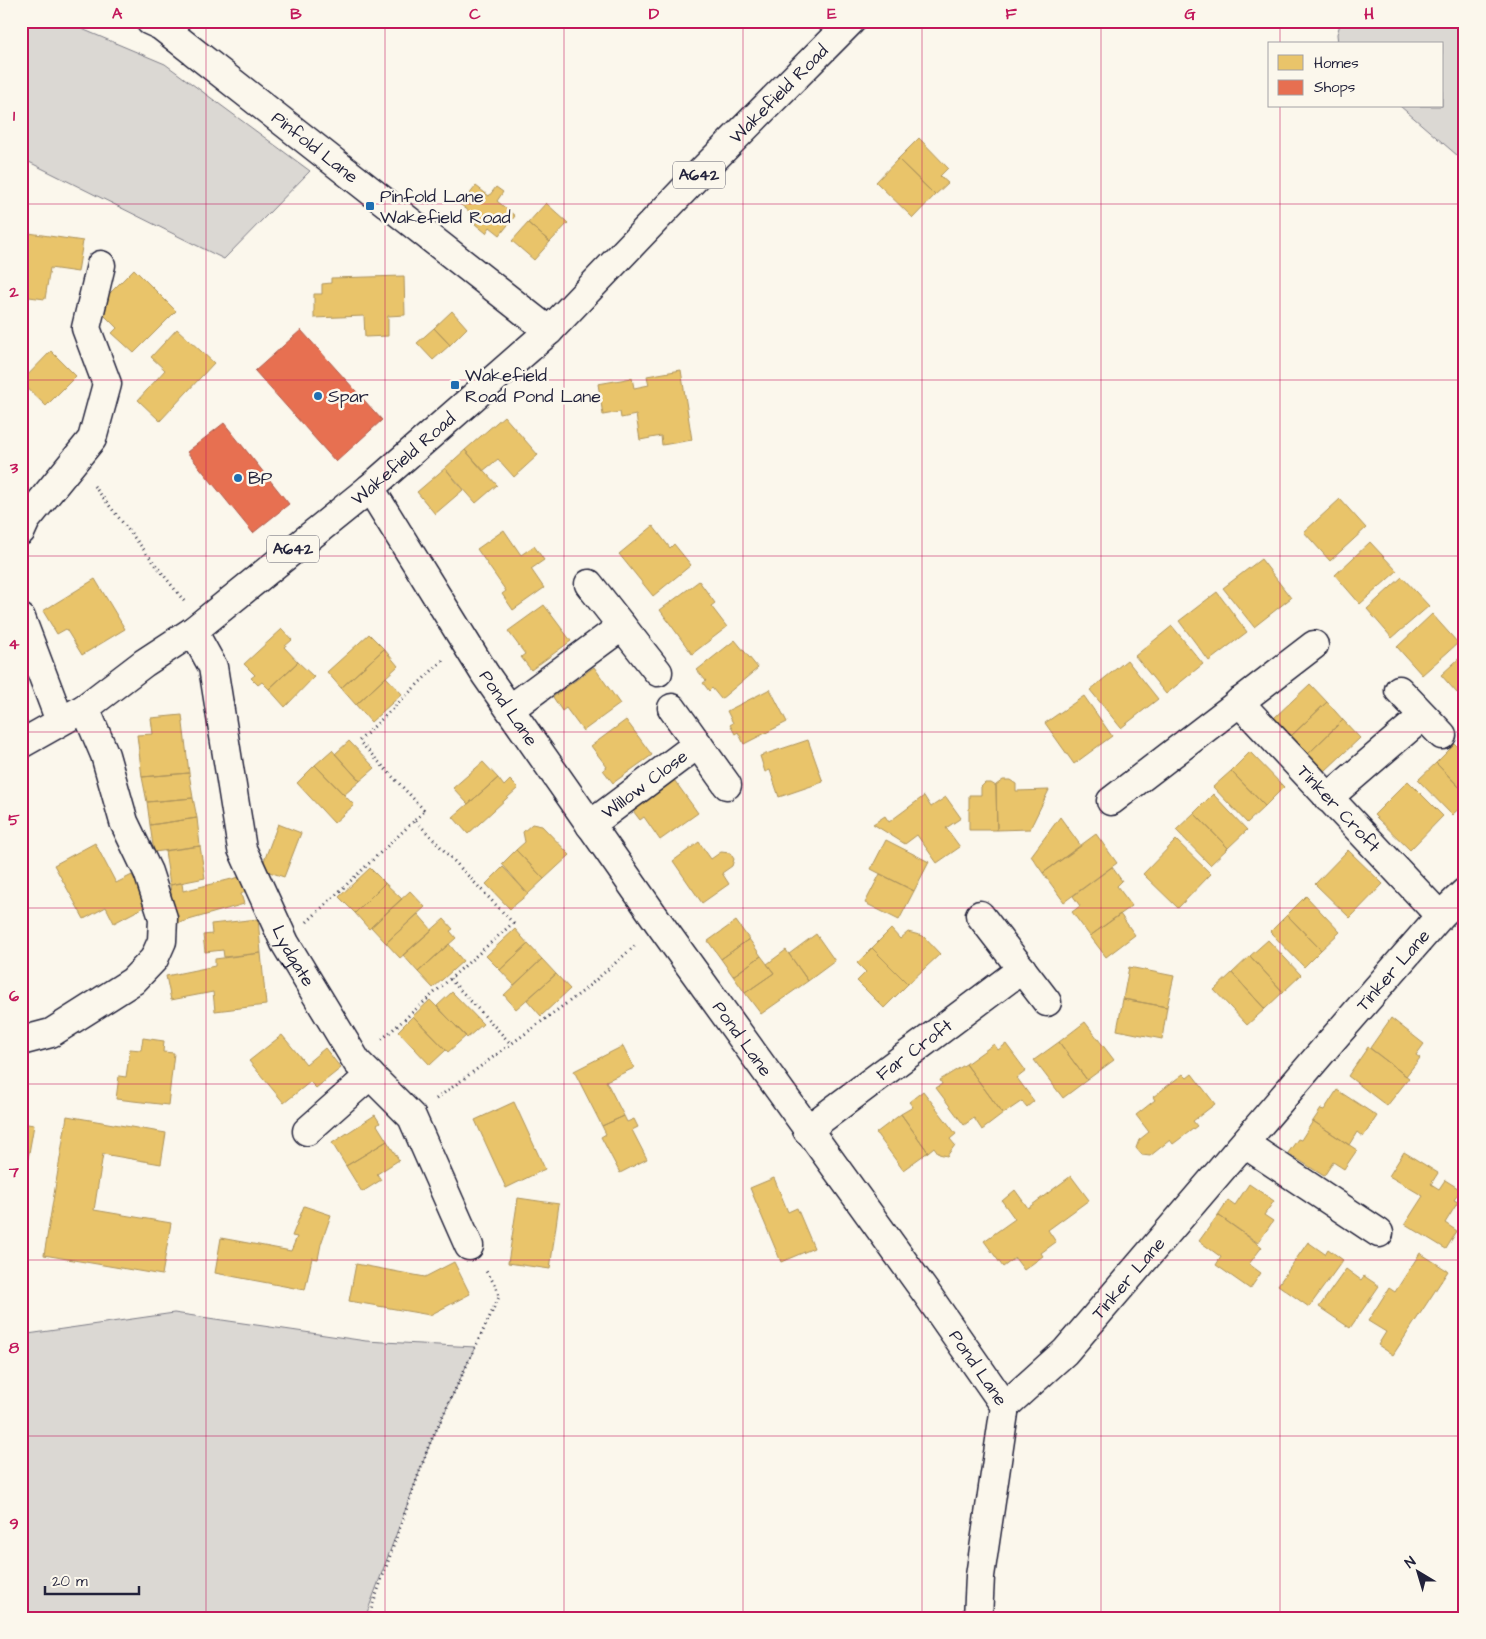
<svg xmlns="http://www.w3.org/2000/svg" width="1486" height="1639" font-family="'Architects Daughter',sans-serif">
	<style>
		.green { fill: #dbd8d3; stroke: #7e7d87 }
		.homes { fill: #e9c46a; stroke: #ad935c }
		.shops { fill: #e76f51; stroke: #ac584a }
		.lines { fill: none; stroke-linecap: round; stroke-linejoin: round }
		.minor-casing { stroke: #22223b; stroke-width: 31 }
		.highway-casing { stroke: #22223b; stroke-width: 31 }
		.path { stroke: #22223b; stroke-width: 3; stroke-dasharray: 1 4; stroke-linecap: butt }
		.minor { stroke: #fbf7ec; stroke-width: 28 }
		.highway { stroke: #fbf7ec; stroke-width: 28 }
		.grid { fill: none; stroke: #c2185b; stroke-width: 1; stroke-opacity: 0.55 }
		.poi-dot { fill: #1f6fb2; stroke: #fbf7ec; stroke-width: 2 }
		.labels { text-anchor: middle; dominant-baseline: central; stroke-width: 5; stroke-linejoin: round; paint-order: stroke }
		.shield { fill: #fbf7ec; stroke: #636270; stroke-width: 1 }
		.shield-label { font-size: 16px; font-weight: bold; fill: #22223b }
		.street-label { font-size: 18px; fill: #22223b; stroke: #fbf7ec }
		.poi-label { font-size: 18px; fill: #22223b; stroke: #fbf7ec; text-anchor: start }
		.neatline { fill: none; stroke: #c2185b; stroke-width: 2 }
		.grid-label { font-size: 16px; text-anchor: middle; font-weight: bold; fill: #c2185b }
	</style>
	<rect width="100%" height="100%" fill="#fbf7ec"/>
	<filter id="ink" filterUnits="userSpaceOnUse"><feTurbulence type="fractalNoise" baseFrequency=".02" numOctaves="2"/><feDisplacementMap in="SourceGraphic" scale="10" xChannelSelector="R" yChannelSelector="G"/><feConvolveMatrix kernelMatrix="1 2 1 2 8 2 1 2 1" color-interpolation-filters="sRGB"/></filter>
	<g filter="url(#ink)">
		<path class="green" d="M21,21H63L165,64L310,171L224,259L21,158Z
			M1341,21H1465V162L1400,106H1442V44H1338L1337,34Z
			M174,1313L366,1341L475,1347L429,1446L365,1618H21V1335Z"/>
		<path class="homes" d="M919,138L948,168L940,176L948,183L935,195L898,159Z
			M898,159L935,195L913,218L876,182Z
			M476,186L489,196L496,187L503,192L497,201L515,216L500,235L490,227L486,233L475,224L479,219L461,205Z
			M546,203L568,223L550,242L528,223Z
			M528,223L550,242L534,260L512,241Z
			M22,232L83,241L78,272L50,268L45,299L21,296Z
			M134,269L176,311L134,353L112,333L117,328L96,307Z
			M404,276L405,315L388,316V336L365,337L364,316L314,318V294H322V284L331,283V278Z
			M452,311L467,328L450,345L434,328Z
			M434,328L450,345L433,360L417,343Z
			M177,329L214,363L160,421L138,400L165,370L151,357Z
			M51,351L76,376L46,406L21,382Z
			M681,370L692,440L662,445L661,436L640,440L636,415L621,418L620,412L603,415L598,384L632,378L634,388L649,385L647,376Z
			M504,416L538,455L514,477L498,459L483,471L465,450Z
			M465,450L497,485L476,503L445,468Z
			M445,468L463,490L435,514L417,492Z
			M1340,499L1366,528L1330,561L1304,532Z
			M653,526L670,548L674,544L691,565L653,596L619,554Z
			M504,530L521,555L534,546L544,560L531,569L544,588L513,610L502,594L506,591L477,549Z
			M1370,542L1397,571L1360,604L1335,575Z
			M1261,559L1291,598L1254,627L1223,588Z
			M1402,577L1429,606L1392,638L1367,609Z
			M95,579L125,629L82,655L66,629L57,634L43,611Z
			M699,581L715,603L711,606L727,627L692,654L660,610Z
			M1217,592L1247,632L1209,661L1179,621Z
			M544,605L571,641L531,670L521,657L525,654L508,631Z
			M1432,614L1458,643L1422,675L1397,647Z
			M1172,626L1203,664L1166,694L1135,656Z
			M282,629L292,640L284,647L298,662L269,689L262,682L258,685L251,678L255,675L244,664Z
			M369,634L384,649L341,688L327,672Z
			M735,640L758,668L721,699L712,688L709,691L703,683L706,681L697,670Z
			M384,649L398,666L356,705L341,688Z
			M1465,653V686L1457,693L1441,675Z
			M1127,660L1158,699L1121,728L1090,690Z
			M298,662L314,677L285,707L269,689Z
			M594,667L620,704L583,731L566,708L562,711L553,697Z
			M386,677L402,694L371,722L356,705Z
			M1310,684L1327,702L1291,736L1274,718Z
			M770,689L787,722L744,744L738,732L735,734L730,725L733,723L727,711Z
			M1084,696L1112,736L1074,764L1045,723Z
			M1327,702L1343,720L1308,754L1291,736Z
			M182,715L189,773L142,777L137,735L153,734L151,718Z
			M626,720L652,755L613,783L603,770L607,767L591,746Z
			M1343,720L1360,738L1325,771L1308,754Z
			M808,740L823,782L779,797L770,770L765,772L760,756Z
			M349,741L375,768L360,781L335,754Z
			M1455,744L1465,754V793L1436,763Z
			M332,750L360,781L344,795L315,765Z
			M1250,752L1284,787L1265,806L1231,771Z
			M483,762L498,778L468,804L453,788Z
			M1436,763L1465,793V803L1452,815L1418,780Z
			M315,765L354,805L334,823L297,783Z
			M1231,771L1265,806L1247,823L1213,787Z
			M189,773L193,798L147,802L142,777Z
			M672,777L698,813L660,840L644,817L640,820L630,807Z
			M498,778L504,786L510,780L518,788L468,834L453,817Z
			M1003,780H1010L1016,784V791L1049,790L1030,829L997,830L996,785Z
			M1408,781L1443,816L1410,850L1374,815Z
			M985,783H991L996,786L997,830H969V795H981V787Z
			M1213,794L1247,830L1228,848L1194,813Z
			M924,796L931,807L946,797L961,818L946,828L960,847L937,863L917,835L905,844L873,824L885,816L889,822Z
			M193,798L197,818L150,825L147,802Z
			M1194,813L1228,848L1210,865L1176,830Z
			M1060,817L1081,846L1043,873L1031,856Z
			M197,818L200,846L154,852L150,825Z
			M278,824L301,833L284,877L261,869Z
			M532,824L542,826L570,855L544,879L516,850L525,842L523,832Z
			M1096,834L1117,863L1064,902L1043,873Z
			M886,840L929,862L914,891L871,869Z
			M1176,840L1211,874L1178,908L1143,874Z
			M699,842L711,859L721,852L730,853L734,859L732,866L722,873L729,884L702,903L673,861Z
			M95,843L116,883L132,875L148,905L114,923L106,907L84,919L54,865Z
			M200,846L205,878L170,885L165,851Z
			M516,850L544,879L528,894L502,864Z
			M1348,850L1383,884L1350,918L1315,884Z
			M503,867L528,894L510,909L486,884Z
			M1112,867L1122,881L1117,886L1132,906L1090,936L1072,912L1080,906L1073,896Z
			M370,868L385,883L355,913L339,897Z
			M880,874L914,891L899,920L865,903Z
			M244,876L248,890L241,894L244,904L175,924L170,885L182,883L183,891Z
			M385,883L402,899L369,929L355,913Z
			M410,891L425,907L386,943L371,927Z
			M1306,896L1340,932L1321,950L1287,915Z
			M418,914L432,930L400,958L386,943Z
			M1120,914L1135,935L1106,957L1090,936Z
			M1287,915L1321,950L1304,967L1270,932Z
			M258,919L261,953L224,957L223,950L205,952L203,935L212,934L211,924Z
			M444,919L453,929L450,931L456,938L418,972L403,955Z
			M736,921L749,939L721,959L708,941Z
			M515,929L528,944L500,970L486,956Z
			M891,929L900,939L908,932L923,936L940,954L908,984L872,948Z
			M816,934L835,961L808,981L789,954Z
			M749,939L761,956L733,976L721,959Z
			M1268,940L1301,975L1283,992L1250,956Z
			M449,944L463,961L433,988L418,972Z
			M528,944L542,959L514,985L500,970Z
			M872,948L908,984L884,1008L857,981L866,972L857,963Z
			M786,950L808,981L761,1014L745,993L774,973L767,964Z
			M261,953L266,1005L215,1011L213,992L171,1000L166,976L215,966V959Z
			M761,956L774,973L745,993L733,976Z
			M1250,956L1283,992L1265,1009L1232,973Z
			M542,959L556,974L516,1009L504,995Z
			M1129,967L1174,976L1167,1007L1123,999Z
			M1232,973L1265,1009L1247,1025L1214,990Z
			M556,974L570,989L541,1016L527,1000Z
			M452,992L483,1024L467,1038L437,1006Z
			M1123,999L1167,1007L1162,1039L1117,1030Z
			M430,1000L466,1036L448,1052L413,1016Z
			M413,1016L446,1050L430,1065L398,1031Z
			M1391,1018L1424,1044L1416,1055L1420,1058L1406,1076L1370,1048Z
			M1085,1022L1114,1060L1087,1080L1059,1042Z
			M282,1035L306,1064L325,1048L341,1068L316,1088L310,1082L284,1103L249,1061Z
			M143,1038L164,1041L163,1052L174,1053L168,1105L116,1099L119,1076L126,1077L130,1049L141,1050Z
			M1059,1042L1087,1080L1063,1098L1034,1060Z
			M994,1044L998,1050L1006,1044L1026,1071L1017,1078L1034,1101L1027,1107L1022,1101L1003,1114L966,1064Z
			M623,1046L634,1068L606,1081L624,1116L602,1126L574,1071Z
			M1368,1047L1409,1078L1387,1106L1348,1076Z
			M966,1064L1003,1114L982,1130L974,1118L964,1125L936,1088L942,1084L940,1080Z
			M1183,1074L1187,1078L1192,1074L1215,1104L1193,1121L1197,1126L1173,1144L1170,1140L1150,1156L1142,1155L1136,1148L1139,1140L1149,1132L1136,1115L1155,1100L1153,1097Z
			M1337,1090L1377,1116L1363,1137L1357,1132L1349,1145L1313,1121L1321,1109L1324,1110Z
			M923,1091L956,1134L950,1139L955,1145L947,1156L939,1154L934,1147L928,1152L901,1114L913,1107L909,1102Z
			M514,1102L545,1169L506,1188L475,1120Z
			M901,1114L928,1152L903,1170L876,1133Z
			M375,1115L380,1123L377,1125L387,1141L346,1166L332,1143Z
			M67,1116L166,1133L161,1164L103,1154L94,1210L171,1223L162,1275L44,1255Z
			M624,1116L627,1122L634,1119L638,1127L632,1130L647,1159L620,1173L601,1137L606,1134L602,1126Z
			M1313,1121L1357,1150L1344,1169L1333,1162L1324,1176L1288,1153L1298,1139L1301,1140Z
			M21,1123L34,1125L21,1198Z
			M387,1141L399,1160L377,1174L381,1180L362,1192L346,1166Z
			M1404,1152L1438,1173L1431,1184L1439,1189L1445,1180L1461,1190L1454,1200L1458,1202L1445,1223L1457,1231L1446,1249L1405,1224L1423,1196L1389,1176Z
			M1071,1176L1089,1200L1048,1230L1056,1242L1041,1253L1043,1256L1024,1270L1015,1258L1003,1267L984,1241L1015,1219L1002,1201L1015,1190L1028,1208Z
			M774,1178L788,1212L797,1208L814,1248L781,1262L750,1188Z
			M1249,1184L1274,1201L1264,1215L1273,1221L1258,1243L1218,1215L1228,1200L1235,1205Z
			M518,1198L559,1204L550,1269L508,1263Z
			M304,1206L331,1215L321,1244L318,1259L312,1258L305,1290L215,1273L221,1238L291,1251L297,1237L292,1236Z
			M1218,1215L1262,1247L1249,1264L1261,1273L1250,1289L1216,1265L1221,1257L1199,1241Z
			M1308,1242L1325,1254L1328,1249L1343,1260L1309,1307L1278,1285Z
			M1420,1253L1448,1271L1393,1355L1378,1345L1386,1332L1368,1321L1389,1288L1395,1292Z
			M454,1262L470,1294L430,1315L349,1301L356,1264L425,1277Z
			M1346,1269L1361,1280L1364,1276L1379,1286L1350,1328L1319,1307Z"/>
		<path class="shops" d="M301,330L382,420L336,462L255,371Z
			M224,423L289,504L253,533L187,452Z"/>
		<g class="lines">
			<g class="minor-casing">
				<g id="minor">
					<path id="s1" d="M150,21L161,26L549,331"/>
					<path id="s2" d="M370,488L485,674L659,923L929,1297L1005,1406L980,1576L978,1618"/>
					<path d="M21,531L26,520L92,439L107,384L86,328L101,265"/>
					<path d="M589,584L658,672"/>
					<path d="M21,618L60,721"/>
					<path id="s3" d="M193,631L213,667L242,849L285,943L357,1062L412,1117L469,1246"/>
					<path d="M1399,690L1442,735"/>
					<path id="s4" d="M1239,702L1440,916"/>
					<path d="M672,708L727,785"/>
					<path d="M510,709L622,626"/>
					<path d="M1328,798L1423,716"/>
					<path d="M1111,801L1314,645"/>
					<path id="s5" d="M590,825L698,744"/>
					<path d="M980,915L1047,1002"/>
					<path d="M21,1041L51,1033L133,981L154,959L162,941L163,918L148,872L124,822L105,755L85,708"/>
					<path id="s6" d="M807,1130L1022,969"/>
					<path d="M307,1131L370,1075"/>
					<path d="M1245,1144L1379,1233"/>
					<path id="s7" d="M1005,1406L1065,1352L1333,1039L1440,916L1465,892"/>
				</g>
			</g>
			<g class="highway-casing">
				<g id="highway">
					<path id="s8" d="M21,744L85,708L144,663L193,631L370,488L549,331L701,172L851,21"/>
				</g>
			</g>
			<path class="path" d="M94,486L184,601
				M415,820L425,811L359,741L443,660
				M307,922L415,820L513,923L380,1041
				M450,979L511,1044
				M436,1099L582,992L637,944
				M368,1618L429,1445L499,1297L497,1288L486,1271"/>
			<use href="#minor" class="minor"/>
			<use href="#highway" class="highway"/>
		</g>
	</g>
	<path class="grid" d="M206,21V1618M385,21V1618M564,21V1618M743,21V1618M922,21V1618M1101,21V1618M1280,21V44M1280,106V1618M21,204H1465M21,380H1465M21,556H1465M21,732H1465M21,908H1465M21,1084H1465M21,1260H1465M21,1436H1465"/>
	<g class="poi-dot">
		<rect x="365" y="201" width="10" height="10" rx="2.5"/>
		<rect x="450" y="380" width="10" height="10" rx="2.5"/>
		<circle cx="318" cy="396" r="5"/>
		<circle cx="238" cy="478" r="5"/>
	</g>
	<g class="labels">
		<g class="shield">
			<rect x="673" y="161.5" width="52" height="27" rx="4"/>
			<rect x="267" y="535.5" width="52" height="27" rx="4"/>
		</g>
		<g class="shield-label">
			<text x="699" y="175">A642</text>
			<text x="293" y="549">A642</text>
		</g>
		<g class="street-label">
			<text stroke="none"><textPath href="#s8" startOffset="1002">Wakefield Road</textPath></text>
			<text stroke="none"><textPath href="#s1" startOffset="208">Pinfold Lane</textPath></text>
			<text stroke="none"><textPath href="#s8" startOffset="478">Wakefield Road</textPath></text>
			<text stroke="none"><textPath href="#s2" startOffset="260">Pond Lane</textPath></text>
			<text stroke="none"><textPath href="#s5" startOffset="68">Willow Close</textPath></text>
			<text stroke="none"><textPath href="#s4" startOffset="146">Tinker Croft</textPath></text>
			<text stroke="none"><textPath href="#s3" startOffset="344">Lydgate</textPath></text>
			<text stroke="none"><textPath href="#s7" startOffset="584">Tinker Lane</textPath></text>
			<text stroke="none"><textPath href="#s2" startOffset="665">Pond Lane</textPath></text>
			<text stroke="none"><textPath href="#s6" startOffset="134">Far Croft</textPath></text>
			<text stroke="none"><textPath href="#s7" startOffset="178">Tinker Lane</textPath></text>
			<text stroke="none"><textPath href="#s2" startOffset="1070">Pond Lane</textPath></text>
		</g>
		<g class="poi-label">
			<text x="380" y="196">Pinfold Lane<tspan x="380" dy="21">Wakefield Road</tspan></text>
			<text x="465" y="375">Wakefield<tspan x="465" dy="21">Road Pond Lane</tspan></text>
			<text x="328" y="396">Spar</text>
			<text x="248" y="478">BP</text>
		</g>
	</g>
	<rect width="1486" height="1639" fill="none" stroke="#fbf7ec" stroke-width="55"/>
	<rect x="1268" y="42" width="175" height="65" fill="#fbf7ec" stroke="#a4a2a5"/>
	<rect x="1278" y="55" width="25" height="15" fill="#e9c46a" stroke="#a4a2a5"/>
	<text x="1314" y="68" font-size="15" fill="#22223b">Homes</text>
	<rect x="1278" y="80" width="25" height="15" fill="#e76f51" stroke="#a4a2a5"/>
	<text x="1314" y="92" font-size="15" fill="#22223b">Shops</text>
	<g transform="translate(1418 1572) rotate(322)" stroke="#fbf7ec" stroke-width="4" paint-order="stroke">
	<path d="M0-4L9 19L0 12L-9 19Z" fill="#22223b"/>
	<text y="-8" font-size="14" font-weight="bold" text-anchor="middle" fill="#22223b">N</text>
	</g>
	<path d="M45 1586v8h94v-8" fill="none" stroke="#22223b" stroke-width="2.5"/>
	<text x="52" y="1586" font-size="15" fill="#22223b" stroke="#fbf7ec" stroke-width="4" paint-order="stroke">20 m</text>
	<rect x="28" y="28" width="1430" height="1584" class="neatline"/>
	<g class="grid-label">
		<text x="117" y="19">A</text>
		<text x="296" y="19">B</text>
		<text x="475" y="19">C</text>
		<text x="654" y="19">D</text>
		<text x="832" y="19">E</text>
		<text x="1011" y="19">F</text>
		<text x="1190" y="19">G</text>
		<text x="1369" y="19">H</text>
		<text x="14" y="121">1</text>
		<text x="14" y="297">2</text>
		<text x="14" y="473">3</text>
		<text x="14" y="649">4</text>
		<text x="14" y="825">5</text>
		<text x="14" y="1001">6</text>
		<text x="14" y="1177">7</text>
		<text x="14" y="1353">8</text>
		<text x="14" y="1529">9</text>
	</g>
</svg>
